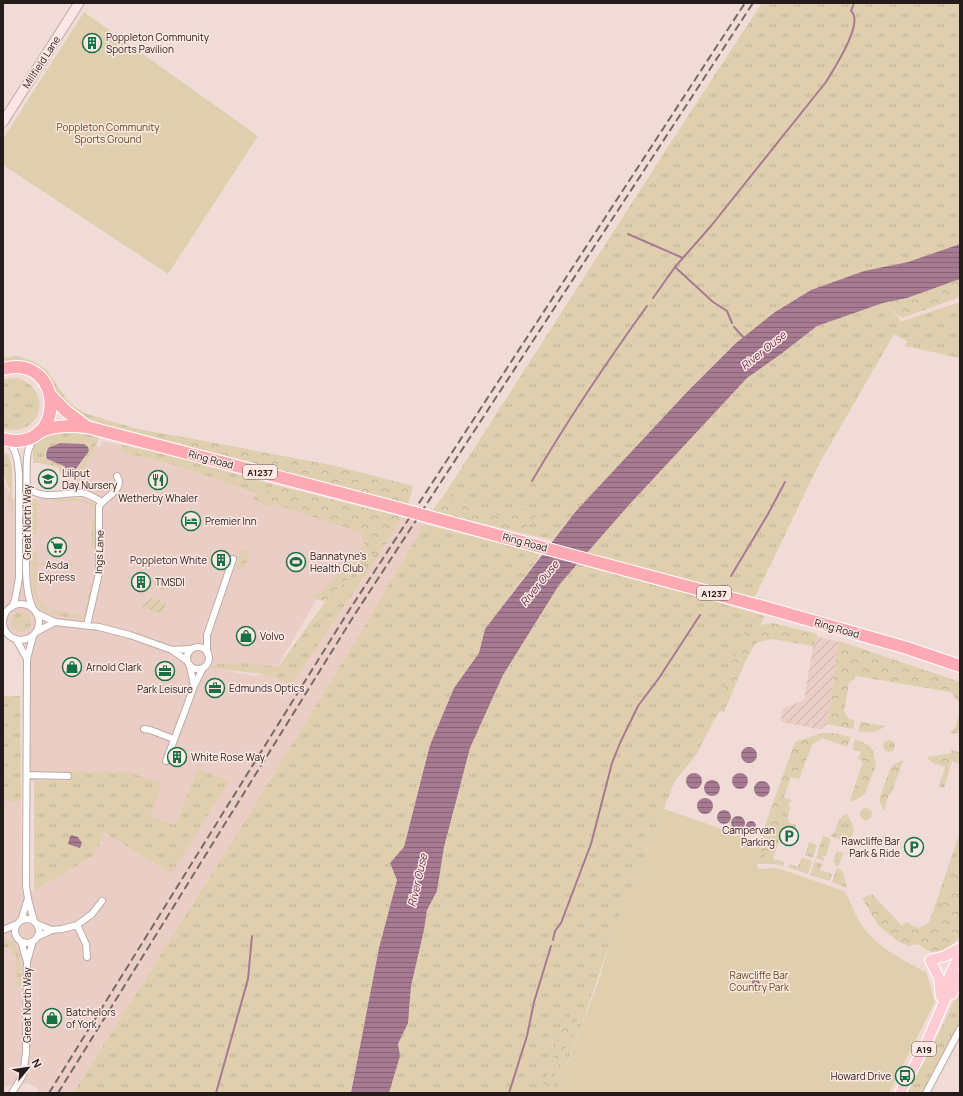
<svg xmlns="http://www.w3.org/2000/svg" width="963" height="1096" font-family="Manrope,sans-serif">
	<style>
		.built { fill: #eacec6 }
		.industrial { fill: url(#industrial-furrows) }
		.grass { fill: url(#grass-tufts) }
		.forest { fill: url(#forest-crowns) }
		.park { fill: #dfcfaf }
		.garden { fill: url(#garden-furrows) }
		.water { fill: url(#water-rules) }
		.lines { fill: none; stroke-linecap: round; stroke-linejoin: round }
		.stream { stroke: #a67a90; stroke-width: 2 }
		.street-casing { stroke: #beaaa5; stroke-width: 8 }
		.secondary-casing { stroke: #beaaa5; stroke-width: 11 }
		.primary-casing { stroke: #fff; stroke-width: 12 }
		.highway-casing { stroke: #fff; stroke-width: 14 }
		.street { stroke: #fff; stroke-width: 6 }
		.secondary { stroke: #fee6e8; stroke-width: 9 }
		.primary { stroke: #feccd2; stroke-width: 10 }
		.highway { stroke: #fdaab4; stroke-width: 12 }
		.rail { stroke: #766a66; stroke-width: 2; stroke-dasharray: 8 4; stroke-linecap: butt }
		.highway-bridge-casing { stroke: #fff; stroke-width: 14; stroke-linecap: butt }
		.highway-bridge { stroke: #fdaab4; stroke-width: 12 }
		.labels { text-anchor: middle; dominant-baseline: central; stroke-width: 3; stroke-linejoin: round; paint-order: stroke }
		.shield { fill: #fde8e3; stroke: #645956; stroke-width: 1 }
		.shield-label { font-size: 9px; font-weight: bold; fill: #231c1a }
		.poi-label { font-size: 10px; fill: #231c1a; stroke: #fde8e3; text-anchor: start }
		.street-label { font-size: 10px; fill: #231c1a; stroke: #fde8e3 }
		.park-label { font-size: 10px; fill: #604915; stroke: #fde8e3 }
		.water-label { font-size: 11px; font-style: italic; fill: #652b4c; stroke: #fde8e3 }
	</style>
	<defs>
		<pattern id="industrial-furrows" width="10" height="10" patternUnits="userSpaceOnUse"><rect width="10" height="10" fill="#eacec6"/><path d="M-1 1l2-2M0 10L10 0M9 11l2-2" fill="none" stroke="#c8b0aa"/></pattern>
		<pattern id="grass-tufts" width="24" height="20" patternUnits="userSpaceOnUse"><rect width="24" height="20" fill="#dfcfaf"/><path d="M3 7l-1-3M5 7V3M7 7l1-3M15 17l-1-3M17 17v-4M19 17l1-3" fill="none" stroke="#bfb196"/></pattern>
		<pattern id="forest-crowns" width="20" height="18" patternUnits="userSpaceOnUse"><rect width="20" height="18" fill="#dfcfaf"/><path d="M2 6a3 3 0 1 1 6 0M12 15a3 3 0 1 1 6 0" fill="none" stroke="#bfb196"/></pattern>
		<pattern id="garden-furrows" width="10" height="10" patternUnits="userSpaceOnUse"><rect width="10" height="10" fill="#dfcfaf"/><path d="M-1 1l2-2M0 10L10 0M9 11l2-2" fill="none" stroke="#bfb196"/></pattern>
		<pattern id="water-rules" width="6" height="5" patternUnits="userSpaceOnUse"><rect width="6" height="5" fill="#a67a90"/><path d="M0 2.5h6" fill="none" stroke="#876375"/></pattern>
	</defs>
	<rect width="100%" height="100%" fill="#f0dbd6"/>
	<path class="built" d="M102,441L122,445L121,452L177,466L362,533L365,543L317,599L273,674L218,669L254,676L263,674L292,684L385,546L402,517L424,524L359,635L233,840L73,1093H36L38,1089L28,1083L3,1086V801H21L22,892L34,891L94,856L105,833L171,874L198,769L175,825L151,816L70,771L69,781H28V647L3,629V483L8,490L9,499L85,498L93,503L78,482L96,445L100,447Z"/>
	<path class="industrial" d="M816,636L839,642L827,724L821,729H818L781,722L782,709L784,708L804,700L813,646Z"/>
	<path class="grass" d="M762,3H960V244L908,262L864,271L811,290L775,312L736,343L687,392L576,511L553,540L521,533L531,522L515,513L505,518L452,500L450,493L446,492L691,111Z
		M960,302V358L905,346L907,341L894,334L818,466L754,599L663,574L661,585L764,616L759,630L729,670L719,711L696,755L675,781L615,928L584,1018L556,1093H389L400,1056L398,1044L408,1023L411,986L424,930L427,910L437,891L444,847L470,748L503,675L559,585L628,506L747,378L781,354L817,326L883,303L898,316L900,322Z
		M15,356C60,364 49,388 78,409C84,414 94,416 101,418C126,427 151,432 178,436L176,444L104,425L83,417L56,395L46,379L3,365V358Z
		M18,378C54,390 42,438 3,429V380L6,379Z
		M70,432L98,436L90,441L88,447L84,444L60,443L48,448L40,463H33V446C46,434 53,433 70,432Z
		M122,445L165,454L275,485L268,490L256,494L177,466L121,452Z
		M3,453L9,455L12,467V512C9,505 6,497 10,490L3,474Z
		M34,498L40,505L37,507V534L32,535V499Z
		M53,499C67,499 86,496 96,505L97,550H95L91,545L92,519H94C94,517 95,512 94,510C89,497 64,502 52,502L51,500Z
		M424,524L539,553L538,559L485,629L479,653L454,688L430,745L404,847L390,863L397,880L379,948L351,1093H73L233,840L359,635Z
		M385,546L292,684L263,674L210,668L217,664L245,663L278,667L325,602L364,562Z
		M38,549L37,563L72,562V566H37C37,584 32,597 49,609L47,613C27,600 33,572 33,552Z
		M87,585L90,586C93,595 89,612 83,618L80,619L49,614L51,609L82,616L84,615L90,589L87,588Z
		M11 622a10 10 0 1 1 20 0a10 10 0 1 1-20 0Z
		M3,696H20L21,801H3Z
		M883 746a6 6 0 1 1 12 0a6 6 0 1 1-12 0Z
		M952,761L944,788L939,786L945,767Z
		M198,769L229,781L171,874L105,833L94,856L34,891V781H68L70,771L127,772L162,783L151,816L175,825Z
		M789,805L790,808L787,818L790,823L796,825V827L793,829L785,826L784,815Z
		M860 814a6 6 0 1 1 12 0a6 6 0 1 1-12 0Z
		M847,814C853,826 858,830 848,842L830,836L835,832L839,819H841L843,815Z
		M960,832V863L957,866L956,878L951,883L936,923H929Z
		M823,836L831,839L826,856H823V858L825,859L824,861L816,858Z
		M809,842L817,845L813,858L805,855Z
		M778,844L773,859L784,862V866L775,864H757L760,855Z
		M837,851L843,853L839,865L837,866L835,865V863L833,862Z
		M802,857L812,861L808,874L788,867L790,864L798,867Z
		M815,861L822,864L820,870L832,874L830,881L810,875Z
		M837,868L843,871L847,888L832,882Z
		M3,939C7,939 12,940 15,943C22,953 21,975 22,987L11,986H16L17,979L16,955H12L11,948H3Z
		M960,986V1024L956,1032L922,1093H907L943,1025Z"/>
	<path class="forest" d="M960,279V297L902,318L883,303L907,298Z
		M98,436V441L78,482L75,479L59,471V468L40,463L46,454L47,459L64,466L70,473L75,472L89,451L88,447L90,441Z
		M178,436L336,466L413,486L408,504L176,444Z
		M275,485L402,517L385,546L364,562L325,602L313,598L316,593L319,595L365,543L361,540L362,533L271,503L270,507L263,505L260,502L253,500L256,494L268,490Z
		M446,492L450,493L452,500L505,518L515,513L517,507L539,513L521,533L432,511Z
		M241,549L250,552L245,568L241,570L238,569L237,564Z
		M773,623L817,634L813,646L772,639L756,643L745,662L724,712L719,711L729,670L745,630H759L761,625Z
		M839,641L960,682V704L951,692L856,676L849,683L844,711L848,718L855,721L853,729L827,724Z
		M960,706V732L950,734V732L956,727Z
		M860,722L886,726C876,732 870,734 858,731Z
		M822,733H834L851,737L847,747L822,738L812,745L799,779L791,777L784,797L791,800L784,815L785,826L778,844L760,855L757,864L644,857L664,809L759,842L795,742Z
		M855,739L870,746L873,752L876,765L865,794L852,802L850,800L863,761L858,759L861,752L852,749Z
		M950,750L960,752V764L952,761L945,767L931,762L927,757L952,753Z
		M901,761H903L891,794H889L884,811L879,800L890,769L893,765Z
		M960,863V936C953,946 939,956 926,950C923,948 921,946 918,944L909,946L899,942L889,934L878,925L862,898L872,894L902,926L905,922L918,928L929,923H936L951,882L956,878L957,866Z
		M581,1011L547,1093H539L551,1067L558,1036L572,1012Z"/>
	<path class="park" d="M84,12L258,136L168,274L3,165V139Z
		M664,809L759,842L760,855L757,864L758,869L776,868L786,871L844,891C851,901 854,914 861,924C877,948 902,959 926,972L935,1002L889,1093H556L599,980L614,928Z"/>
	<path class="garden" d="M154,575L171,581L170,586L163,590L156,588L153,579Z
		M152,598L166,603L162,614L142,607L143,605Z"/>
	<path class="water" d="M960,244V279L907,298L883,303L817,326L781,354L747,378L628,506L559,585L503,675L470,748L444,847L437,891L427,910L424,930L411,986L408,1023L398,1044L400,1056L389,1093H351L379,948L397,880L390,863L404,847L430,745L454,688L479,653L485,629L576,511L687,392L736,343L775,312L811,290L864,271L908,262Z
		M60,443L84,444L88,447L89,451L73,473H70L64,466L47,459L46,454L48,448Z
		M741 755a8 8 0 1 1 16 0a8 8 0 1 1-16 0Z
		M732 781a8 8 0 1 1 16 0a8 8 0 1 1-16 0Z
		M686 781a8 8 0 1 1 16 0a8 8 0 1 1-16 0Z
		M704 788a8 8 0 1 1 16 0a8 8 0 1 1-16 0Z
		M754 789a8 8 0 1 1 16 0a8 8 0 1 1-16 0Z
		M697 806a8 8 0 1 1 16 0a8 8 0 1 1-16 0Z
		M717 817a7 7 0 1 1 14 0a7 7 0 1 1-14 0Z
		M731 823a7 7 0 1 1 14 0a7 7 0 1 1-14 0Z
		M746 826a5 5 0 1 1 10 0a5 5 0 1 1-10 0Z
		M72,835L78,837L82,843L80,848L68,844L70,836Z
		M755,978H758C760,981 759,984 761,987L759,993L754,992L752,981Z"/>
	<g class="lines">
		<path class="stream" d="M628,234L683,258
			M675,267L713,302L727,311L732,323
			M653,298L675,267L711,226L826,82C833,70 865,22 851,11L854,3
			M734,327L744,338
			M532,481C567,421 606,363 647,306
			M731,576L768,514L785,482
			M553,940L555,931L561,923L591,844L612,763L620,743L638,706L659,678L700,615
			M216,1093L248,979L252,936
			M509,1093L527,1036L534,1002L551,946"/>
		<g class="street-casing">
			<path id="street" d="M8,440C17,451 18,462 19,475V578L15,600L12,607
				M27,487C41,501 64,492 82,493C89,494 95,498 102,502
				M3 622a18 18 0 1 1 36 0a18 18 0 1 1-36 0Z
				M33,609C22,586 27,543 27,517C27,498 26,478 27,458L28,451L34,437
				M36,613L55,622L99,627L130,635L172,650L187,661
				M87,625L99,573V506C106,496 125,490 117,476
				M36,632L55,622
				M33,636L27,659L26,886L28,899L34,921
				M16,639L27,659
				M187 658a11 11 0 1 1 22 0a11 11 0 1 1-22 0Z
				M172,650L190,649
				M207,653V635L233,559
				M190,666L194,686
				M144,729L150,730L174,739
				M166,761L185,711L194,686L203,668
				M27,775L68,776
				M15 931a12 12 0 1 1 24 0a12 12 0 1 1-24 0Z
				M21,921L27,901
				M37,924L52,930
				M77,925L86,944L87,957
				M3,930L17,924
				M37,937L52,930L62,929L77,925L92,914L102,901
				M27,962L33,941
				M12,1093L23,1075L26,1053L27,962L21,941
				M926,1093L960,1029"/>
		</g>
		<g class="secondary-casing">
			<path id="secondary" d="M3,122L79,3"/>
		</g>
		<g class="primary-casing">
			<path id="primary" d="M947,995L952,994L960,975
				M941,997L939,978L930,960L945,956L960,948
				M900,1093L926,1044L947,995C943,983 955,966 960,955"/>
		</g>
		<g class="highway-casing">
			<path id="highway" d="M3,369C66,352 67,456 3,439
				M50,395L67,412L86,426
				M39,432C54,425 70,425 87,427L386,505
				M448,522L760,606L907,648L960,666"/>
		</g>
		<use href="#street" class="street"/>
		<use href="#secondary" class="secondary"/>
		<use href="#primary" class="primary"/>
		<use href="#highway" class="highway"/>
		<path class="rail" d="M49,1093L348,612L745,3
			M58,1093L355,614L753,3"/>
		<g class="highway-bridge-casing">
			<path id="highway-bridge" d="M386,505L448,522"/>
		</g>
		<use href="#highway-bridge" class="highway-bridge"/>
	</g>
	<defs>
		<g id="building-ring" transform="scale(1)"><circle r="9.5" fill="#fde8e3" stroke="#187145" stroke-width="1.5"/><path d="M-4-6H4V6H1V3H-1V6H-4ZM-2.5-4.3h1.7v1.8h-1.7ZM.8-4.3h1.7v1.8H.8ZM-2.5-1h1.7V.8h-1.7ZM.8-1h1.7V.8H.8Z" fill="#187145"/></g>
		<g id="school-ring" transform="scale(1)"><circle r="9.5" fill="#fde8e3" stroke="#187145" stroke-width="1.5"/><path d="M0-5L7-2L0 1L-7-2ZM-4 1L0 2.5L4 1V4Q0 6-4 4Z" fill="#187145"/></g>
		<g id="restaurant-ring" transform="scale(1)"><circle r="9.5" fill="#fde8e3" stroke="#187145" stroke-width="1.5"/><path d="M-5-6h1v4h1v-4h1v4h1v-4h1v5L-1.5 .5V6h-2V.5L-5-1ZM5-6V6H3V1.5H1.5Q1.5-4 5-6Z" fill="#187145"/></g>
		<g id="hotel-ring" transform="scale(1)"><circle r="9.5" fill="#fde8e3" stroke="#187145" stroke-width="1.5"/><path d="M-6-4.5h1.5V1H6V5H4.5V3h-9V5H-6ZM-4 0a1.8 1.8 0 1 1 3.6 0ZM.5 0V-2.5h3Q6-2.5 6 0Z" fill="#187145"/></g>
		<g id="supermarket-ring" transform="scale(1)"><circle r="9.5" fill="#fde8e3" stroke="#187145" stroke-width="1.5"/><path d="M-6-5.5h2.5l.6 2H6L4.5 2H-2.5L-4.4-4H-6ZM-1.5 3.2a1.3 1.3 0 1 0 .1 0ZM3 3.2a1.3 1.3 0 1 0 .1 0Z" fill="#187145"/></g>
		<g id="stadium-ring" transform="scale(1)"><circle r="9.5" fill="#fde8e3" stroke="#187145" stroke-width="1.5"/><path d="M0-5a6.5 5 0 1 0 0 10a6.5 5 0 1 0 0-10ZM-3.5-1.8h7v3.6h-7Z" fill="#187145"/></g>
		<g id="shop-ring" transform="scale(1)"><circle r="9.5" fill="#fde8e3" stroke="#187145" stroke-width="1.5"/><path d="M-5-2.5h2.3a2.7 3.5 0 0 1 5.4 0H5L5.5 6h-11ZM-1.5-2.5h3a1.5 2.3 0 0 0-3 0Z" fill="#187145"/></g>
		<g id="office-ring" transform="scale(1)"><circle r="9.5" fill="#fde8e3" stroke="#187145" stroke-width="1.5"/><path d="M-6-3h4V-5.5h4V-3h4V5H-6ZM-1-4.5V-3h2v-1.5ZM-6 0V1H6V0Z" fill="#187145"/></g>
		<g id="parking-ring" transform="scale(1)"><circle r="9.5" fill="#fde8e3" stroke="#187145" stroke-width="1.5"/><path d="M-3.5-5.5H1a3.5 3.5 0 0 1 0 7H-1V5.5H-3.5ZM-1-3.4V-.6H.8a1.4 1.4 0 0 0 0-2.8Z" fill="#187145"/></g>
		<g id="bus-ring" transform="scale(1)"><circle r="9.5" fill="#fde8e3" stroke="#187145" stroke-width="1.5"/><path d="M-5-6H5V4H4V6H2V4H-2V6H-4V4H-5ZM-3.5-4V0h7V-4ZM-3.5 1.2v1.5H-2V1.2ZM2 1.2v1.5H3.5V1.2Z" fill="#187145"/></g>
	</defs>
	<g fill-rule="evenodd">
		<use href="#building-ring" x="92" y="43"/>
		<use href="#school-ring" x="48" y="479"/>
		<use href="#restaurant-ring" x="158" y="480"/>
		<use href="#hotel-ring" x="191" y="521"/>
		<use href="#supermarket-ring" x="57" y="547"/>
		<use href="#building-ring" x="221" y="560"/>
		<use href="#stadium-ring" x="296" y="562"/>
		<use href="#building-ring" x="141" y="582"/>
		<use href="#shop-ring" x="246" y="636"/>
		<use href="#shop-ring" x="72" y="667"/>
		<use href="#office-ring" x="165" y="671"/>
		<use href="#office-ring" x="215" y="688"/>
		<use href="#building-ring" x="177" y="757"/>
		<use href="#parking-ring" x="789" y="836"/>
		<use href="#parking-ring" x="914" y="847"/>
		<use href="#shop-ring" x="52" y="1018"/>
		<use href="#bus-ring" x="905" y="1076"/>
	</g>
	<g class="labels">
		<g class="shield">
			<rect x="243" y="465" width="34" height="14" rx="3"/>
			<rect x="697" y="586" width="34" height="14" rx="3"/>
			<rect x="912" y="1042" width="24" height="14" rx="3"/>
		</g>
		<g class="shield-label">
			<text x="260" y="472">A1237</text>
			<text x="714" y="593">A1237</text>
			<text x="924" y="1049">A19</text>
		</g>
		<g class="poi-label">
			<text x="106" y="37">Poppleton Community<tspan x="106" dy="12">Sports Pavilion</tspan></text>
			<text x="62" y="473">Liliput<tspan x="62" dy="12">Day Nursery</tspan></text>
			<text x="158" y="498" text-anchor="middle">Wetherby Whaler</text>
			<text x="205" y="521">Premier Inn</text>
			<text x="310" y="556">Bannatyne's<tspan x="310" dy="12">Health Club</tspan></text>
			<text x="207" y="560" text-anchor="end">Poppleton White</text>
			<text x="57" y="565" text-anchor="middle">Asda<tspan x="57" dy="12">Express</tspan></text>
			<text x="155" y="582">TMSDI</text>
			<text x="260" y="636">Volvo</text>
			<text x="86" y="667">Arnold Clark</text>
			<text x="229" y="688">Edmunds Optics</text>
			<text x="165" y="689" text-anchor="middle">Park Leisure</text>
			<text x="191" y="757">White Rose Way</text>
			<text x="775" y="830" text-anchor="end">Campervan<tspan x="775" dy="12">Parking</tspan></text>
			<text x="900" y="841" text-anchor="end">Rawcliffe Bar<tspan x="900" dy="12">Park &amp; Ride</tspan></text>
			<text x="66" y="1012">Batchelors<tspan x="66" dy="12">of York</tspan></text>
			<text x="891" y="1076" text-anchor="end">Howard Drive</text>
		</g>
		<g class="street-label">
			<text transform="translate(41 62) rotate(-57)">Millfield Lane</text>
			<text transform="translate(211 459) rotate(15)">Ring Road</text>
			<text transform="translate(27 522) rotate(-90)">Great North Way</text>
			<text transform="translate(525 542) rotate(15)">Ring Road</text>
			<text transform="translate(99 552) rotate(-88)">Ings Lane</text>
			<text transform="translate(837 628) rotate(16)">Ring Road</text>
			<text transform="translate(27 1005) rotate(-90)">Great North Way</text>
		</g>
		<g class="park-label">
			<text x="108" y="127">Poppleton Community<tspan x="108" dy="12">Sports Ground</tspan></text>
			<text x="759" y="975">Rawcliffe Bar<tspan x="759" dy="12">Country Park</tspan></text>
		</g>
		<g class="water-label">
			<text transform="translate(763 350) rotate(-39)">River Ouse</text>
			<text transform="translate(539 583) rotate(-51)">River Ouse</text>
			<text transform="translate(417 880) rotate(-77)">River Ouse</text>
		</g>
	</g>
	<rect width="963" height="1096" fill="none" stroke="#231c1a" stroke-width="8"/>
	<g transform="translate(28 1068) rotate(61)" stroke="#fde8e3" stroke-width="3" paint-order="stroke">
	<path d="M0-3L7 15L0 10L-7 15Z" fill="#231c1a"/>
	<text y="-6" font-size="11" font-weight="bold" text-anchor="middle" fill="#231c1a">N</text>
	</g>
</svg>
